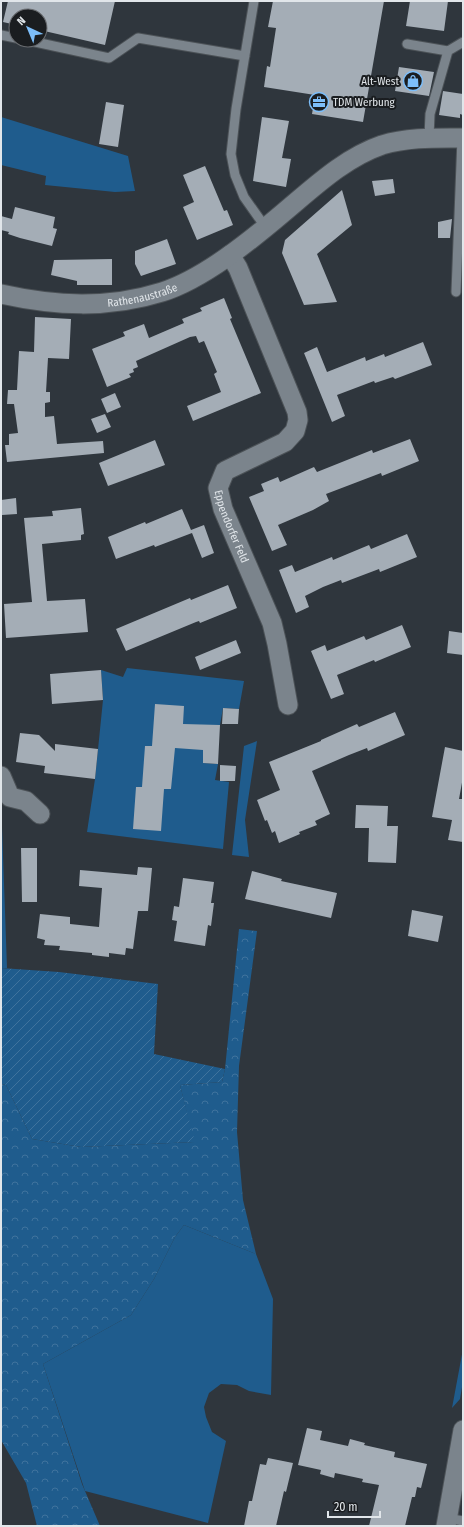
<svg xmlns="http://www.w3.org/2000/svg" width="464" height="1527" font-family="'Fira Sans Condensed',sans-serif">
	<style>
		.green { fill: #1f5c8d }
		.forest { fill: url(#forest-crowns) }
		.garden { fill: url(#garden-furrows) }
		.building { fill: #a4adb6 }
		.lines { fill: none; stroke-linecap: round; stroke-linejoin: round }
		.lane-casing { stroke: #4c5257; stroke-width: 11 }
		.street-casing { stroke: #4c5257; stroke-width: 21 }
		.lane { stroke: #7b848c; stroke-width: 9 }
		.street { stroke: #7b848c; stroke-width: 19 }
		.labels { text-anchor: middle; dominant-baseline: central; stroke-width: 4; stroke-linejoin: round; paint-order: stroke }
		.poi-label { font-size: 11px; fill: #e1e6ea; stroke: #1a1d20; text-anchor: end }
		.street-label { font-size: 11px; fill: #e1e6ea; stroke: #1a1d20 }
	</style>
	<defs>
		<pattern id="forest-crowns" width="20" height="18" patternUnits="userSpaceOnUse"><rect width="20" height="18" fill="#1f5c8d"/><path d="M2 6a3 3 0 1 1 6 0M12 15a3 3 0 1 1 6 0" fill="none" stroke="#3f739d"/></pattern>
		<pattern id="garden-furrows" width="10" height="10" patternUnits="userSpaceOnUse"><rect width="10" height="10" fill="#1f5c8d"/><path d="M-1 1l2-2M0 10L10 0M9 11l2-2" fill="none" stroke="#3f739d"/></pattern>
	</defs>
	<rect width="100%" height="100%" fill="#2f363d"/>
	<path class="green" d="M1,117L128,156L135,191L115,192L45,185L46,176L1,165Z
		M127,668L244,681L239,709L223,708L220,725H204L203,763L218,764L215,780L229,782L223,849L87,832L95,779L103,700L101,670L123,677Z
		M257,741L245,820L249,857L232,855L244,746Z
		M1,814L2,827L7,968H1Z
		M184,1225L256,1254L273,1299L271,1395L249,1391L237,1385L221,1384L209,1393L204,1407L206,1417L212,1432L226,1441L208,1523L85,1491L43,1364L131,1315L154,1279L175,1237Z
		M463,1349V1381L460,1399L452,1408Z"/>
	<path class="forest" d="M239,929L257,931L239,1066L237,1132L243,1200L256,1254L184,1225L175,1237L154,1279L131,1315L43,1364L82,1484L100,1526H37L26,1483L1,1440V1084L6,1085L32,1139L81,1147L194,1142L180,1085L222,1082L225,1069Z"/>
	<path class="garden" d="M1,968L59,972L158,984L154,1054L225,1069L222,1082L180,1085L195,1142L81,1147L32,1139L6,1085L1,1084Z"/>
	<path class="building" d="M8,1H115L105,45L40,30V16H16V25L3,22Z
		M273,1H384L363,122L312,114L315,95L264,87L267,66L270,67L276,28L268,27Z
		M410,1H448L444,31L406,26Z
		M399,67L434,72L429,96L395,91Z
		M443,91L463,94V115L460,114V118L439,115Z
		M106,102L124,105L118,147L99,144Z
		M262,117L289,121L282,158L291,159L286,187L253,181Z
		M205,166L224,211L227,210L233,225L197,240L183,207L194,202L183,175Z
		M393,179L395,193L375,196L372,181Z
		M342,190L352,225L317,254L337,302L304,305L282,253L285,240Z
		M15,207L55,217L53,228L57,229L52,246L20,238L8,234L9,232L1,230V216L12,219Z
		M452,219L450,238H438V222Z
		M167,239L176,264L141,276L135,264V251Z
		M112,259V285H77V281L51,275L54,260Z
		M224,298L232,318L230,319L261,393L193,421L187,406L221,392L214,374L217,372L204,341L199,343L196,336L190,337L136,361L138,367L133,369L134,372L129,374L131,377L107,387L92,349L125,336L123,332L144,324L149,338L184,323L182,319L202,311L200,308Z
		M35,317L71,319L69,359L48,358L46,392H50V402L45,403V417L54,416L57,444L103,441L104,453L7,462L5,445H9V434L18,433L14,404H7L8,390H17L19,351L34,352Z
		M423,342L432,365L395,379L393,377L375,383L374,381L337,395L345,416L332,422L304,353L317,347L327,372L365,357L366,361L384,354L385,357Z
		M115,393L121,407L107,413L101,399Z
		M105,414L111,427L97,433L91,419Z
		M410,439L419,461L382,476L381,473L326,494L329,501L313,510L278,525L287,545L272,551L249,497L264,491L261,484L278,477L280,482L314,467L317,472L372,450L373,453Z
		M155,440L165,465L108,486L99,463Z
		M16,498L17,514L2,515L1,500Z
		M81,508L84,534L81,535V540L42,544L47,601L85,599L88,632L6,638L4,604L32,602L24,518L53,516L52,511Z
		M182,509L191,530L204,525L214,553L202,558L192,533L155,547L154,545L116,559L108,537L145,522L146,524Z
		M407,534L417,557L380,572L379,569L342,583L341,580L323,587L305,596L309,607L296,613L279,570L292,565L295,572L332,557L333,560L369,545L371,549Z
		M228,585L237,608L200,623L199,621L196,622L126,651L116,629L190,598L191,600Z
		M402,625L411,647L375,662L374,660L337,675L344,694L331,699L311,651L325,645L327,651L364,636L366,640Z
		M449,631L463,633V655L447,653Z
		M236,640L241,653L200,670L195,657Z
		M101,670L103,700L52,704L50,674Z
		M155,704L184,706L183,724L220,725L218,764L203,763V750L175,748L171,789H164L161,831L133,829L136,787H142L145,746H152Z
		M223,708L239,709L238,724H222Z
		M395,712L405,735L368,751L367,748L349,755L312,771L330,814L315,821L317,825L299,832L300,834L279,843L275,831L272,833L267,820L265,821L257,800L280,790L269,762L321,741V740L357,724L359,727Z
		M20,733L39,735L55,751V744L98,749L95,779L44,773L45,766L16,762Z
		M445,747L463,751V777L459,799H463V842L448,840L452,820L432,817Z
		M220,765L236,766L235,781H220Z
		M356,805L388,806L387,826H398L396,863L368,862L369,828H355Z
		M21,848H37V902H22Z
		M138,867L152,868L148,911H138L133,949L126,948L125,955L109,953V957L92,955V953L59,950L60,946L44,945L45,940L37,938L40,914L70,917V924L99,927L102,888L79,886L80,870L137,875Z
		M252,871L282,879L281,881L337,893L331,918L245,899Z
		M183,878L214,882L211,903H214L211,926L208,925L205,946L174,941L177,921L172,920L174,906L179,907Z
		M412,910L443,916L438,942L408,936Z
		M307,1428L322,1431L320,1440L348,1446L350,1439L365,1443L364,1445L395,1452L394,1457L427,1464L421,1488L417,1487L415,1497H412L405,1526H369L379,1485L362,1482L363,1479L335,1473L334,1478L320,1474L321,1470L298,1465Z
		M268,1458L293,1463L286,1492L284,1491L276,1526H244L249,1501H252L260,1464L266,1465Z"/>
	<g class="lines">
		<g class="lane-casing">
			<path id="lane" d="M254,1L236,109L231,154L235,175L244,197L266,228
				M1,35L16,38
				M26,40L109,58L138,38L245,56
				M407,44L448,51
				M429,137L430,114L448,51L463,42
				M456,292L462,138
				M447,1518L463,1521"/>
		</g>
		<g class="street-casing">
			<g id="street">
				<path id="s1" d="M230,255L238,268L297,412L298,420L295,431L285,442L225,471L218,488L223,509L272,623L277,644L288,705"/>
				<path id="s2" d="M1,294C55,306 108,309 162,292C203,279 250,241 283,213C313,188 344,158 382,145C408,137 436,138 463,138"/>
				<path d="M1,776L10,797L26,801L40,814"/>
				<path d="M446,1526L463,1430"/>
			</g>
		</g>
		<use href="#lane" class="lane"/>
		<use href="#street" class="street"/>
	</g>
	<defs>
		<g id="shop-ring" transform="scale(1)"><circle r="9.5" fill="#1a1d20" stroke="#7dbef9" stroke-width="1.5"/><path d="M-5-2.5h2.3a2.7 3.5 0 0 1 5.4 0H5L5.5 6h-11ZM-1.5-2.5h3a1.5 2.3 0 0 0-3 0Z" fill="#7dbef9"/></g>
		<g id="office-ring" transform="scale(1)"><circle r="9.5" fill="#1a1d20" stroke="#7dbef9" stroke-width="1.5"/><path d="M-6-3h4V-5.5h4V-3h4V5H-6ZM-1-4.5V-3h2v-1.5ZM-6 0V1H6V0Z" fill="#7dbef9"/></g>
	</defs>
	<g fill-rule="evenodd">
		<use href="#shop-ring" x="413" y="81"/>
		<use href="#office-ring" x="319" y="102"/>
	</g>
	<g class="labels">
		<g class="poi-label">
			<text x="399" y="81">Alt-West</text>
			<text x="333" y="102" text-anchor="start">TDM Werbung</text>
		</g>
		<g class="street-label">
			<text stroke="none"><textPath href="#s2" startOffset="143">Rathenaustraße</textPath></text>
			<text stroke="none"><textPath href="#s1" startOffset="331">Eppendorfer Feld</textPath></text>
		</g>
	</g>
	<rect width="464" height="1527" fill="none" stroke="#e1e6ea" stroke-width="4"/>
	<g transform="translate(28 28) rotate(316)"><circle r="19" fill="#1a1d20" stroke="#6a6d71"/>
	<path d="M0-3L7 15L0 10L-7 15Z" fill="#7dbef9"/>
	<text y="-6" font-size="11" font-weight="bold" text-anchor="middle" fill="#e1e6ea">N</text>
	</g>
	<path d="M328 1511v6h52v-6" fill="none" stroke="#e1e6ea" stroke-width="2"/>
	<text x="334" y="1511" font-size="12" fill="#e1e6ea" stroke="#1a1d20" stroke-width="3" paint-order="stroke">20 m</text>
</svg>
